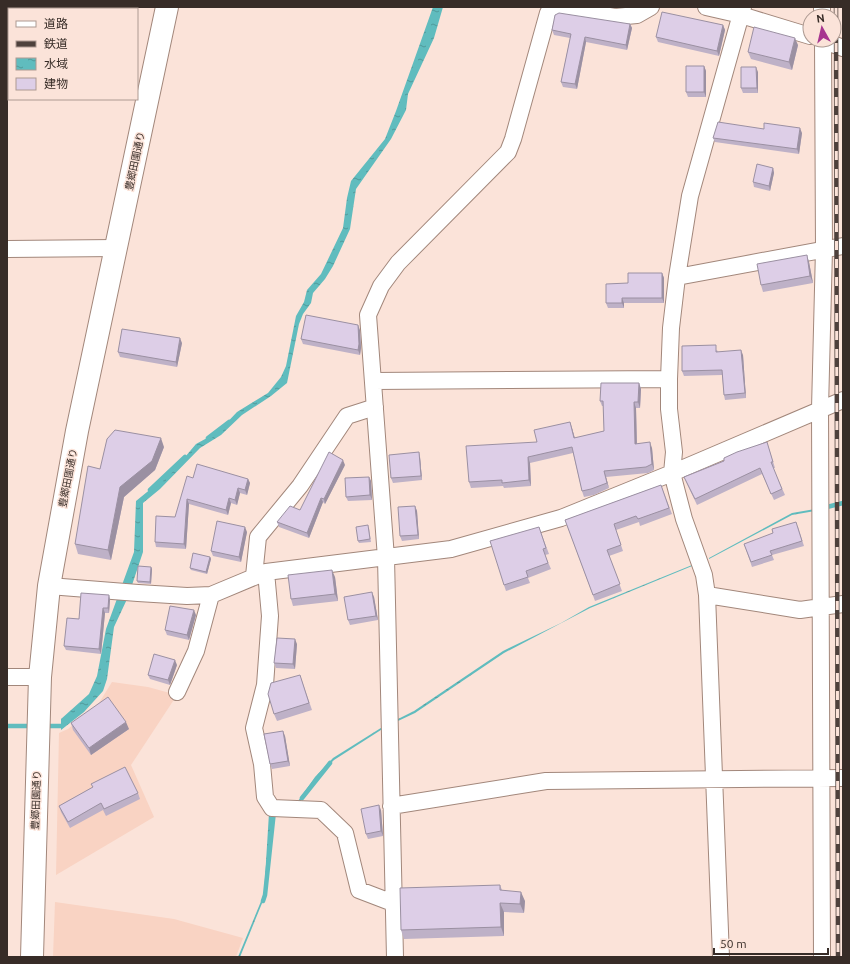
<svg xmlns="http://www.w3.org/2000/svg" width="850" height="964" font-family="Ubuntu,'Noto Sans JP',sans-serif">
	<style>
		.built { fill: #f9d3c3 }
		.water { fill: url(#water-ripples) }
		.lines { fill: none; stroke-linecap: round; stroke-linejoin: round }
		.stream { stroke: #60bcbe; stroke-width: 4.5 }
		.street-casing { stroke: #a2877b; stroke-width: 18 }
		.secondary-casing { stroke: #a2877b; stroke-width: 24 }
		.street { stroke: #fff; stroke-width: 16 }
		.secondary { stroke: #fff; stroke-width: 22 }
		.rail-casing { stroke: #4e413c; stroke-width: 4.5 }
		.rail { stroke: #fbe3d9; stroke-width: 3; stroke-dasharray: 9; stroke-linecap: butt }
		.wall { fill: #beb1c7 }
		.shaded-wall { fill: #9b90a2 }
		.building { fill: #ddcee7; stroke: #9b90a2 }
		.labels { text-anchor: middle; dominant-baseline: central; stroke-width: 3; stroke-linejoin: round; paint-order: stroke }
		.street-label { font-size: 10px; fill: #372c27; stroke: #fbe3d9 }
	</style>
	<defs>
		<pattern id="water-ripples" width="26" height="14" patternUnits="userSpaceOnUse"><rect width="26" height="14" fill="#60bcbe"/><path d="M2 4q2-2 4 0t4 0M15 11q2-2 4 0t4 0" fill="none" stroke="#50999a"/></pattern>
	</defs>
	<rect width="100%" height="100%" fill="#fbe3d9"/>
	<path class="built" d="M112,682L148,687L177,695L131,765L154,817L56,875L59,733L68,729L99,703Z
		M55,902L174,919L243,938L236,957H53Z"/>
	<path class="water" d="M433,7H443L434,38L408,94L406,110L391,139L356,189L350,229L333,266L325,279L313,293L311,303L303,314L299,324L287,383L271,396L242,415L221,435L200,448L160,489L143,503V552L128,597L114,627L107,679L103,691L84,712L61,730V719L89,694L97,676L106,629L134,552L136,501L174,470L196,444L218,432L237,412L268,393L281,377L286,366L296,316L304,302L307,290L321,274L343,228L347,198L351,181L385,139L396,111Z
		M815,509V511L792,515L709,559V558L792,513Z
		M697,563V564L590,608L504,653L415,713L398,721V719L414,711L503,651L561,623L589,607Z
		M384,726V728L334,760L316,778L300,802L295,803L298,801L315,777L333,758Z
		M269,813H272L265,896L240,957H238L264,894Z"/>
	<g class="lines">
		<path class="stream" d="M208,438L229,422
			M150,490L185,457
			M823,508L843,503
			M7,726H33
			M44,726H62L65,722
			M302,798L330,763
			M263,901L265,895L274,811"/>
		<g class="street-casing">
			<path id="street" d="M706,7L741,15L810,36
				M822,7V16
				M822,40L843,48
				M7,249L116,248
				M677,277L843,246
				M373,381L669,379
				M266,572L270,616L265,685L254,728L262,764L265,797L272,808L321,810L345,833L359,890L393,903
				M254,576L258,537L300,486L347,416L375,407
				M49,586L138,593L187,596L211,595L266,572L451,549L561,518L672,473L843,400
				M707,595L800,610L843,604
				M7,677H40
				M177,692L196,651L211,595
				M391,806L546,781L843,778
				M395,957L386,558L368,315L381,286L398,263L508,152L513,139L548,13L559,8L615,17L637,15L651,7
				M721,957L707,595L704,575L684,519L672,473L674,452L669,409V379L671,328L677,277L690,196L743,7
				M822,957L820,409L824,249L823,40"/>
		</g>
		<g class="secondary-casing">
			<path id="secondary" d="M32,957L40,677L49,586L77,431L167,7"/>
		</g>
		<use href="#street" class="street"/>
		<use href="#secondary" class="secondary"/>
		<g class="rail-casing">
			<path id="rail" d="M836,7L838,957"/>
		</g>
		<use href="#rail" class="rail"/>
	</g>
	<path class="wall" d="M630,24L632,28L627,50L586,42L577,89L563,87L561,82L570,38L554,35L552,30Z
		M723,25L725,30L719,56L658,42L656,37Z
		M798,45L792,70L751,59L748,52Z
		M704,66L706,71V97H688L686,92Z
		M758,72V93H743L741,88Z
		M764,129L802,133L799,154L715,142L713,138Z
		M773,168L774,173L770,191L754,187L753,182Z
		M809,262L813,283L763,292L761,285Z
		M662,273L664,278V303H624V308H608L606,303Z
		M360,330L361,348L360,355L303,344L301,339Z
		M182,343L177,367L120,357L118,352Z
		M717,350L718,352L743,355L746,398L725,400L724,395L722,375L684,376L682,371Z
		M639,383L641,389L640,408H636L637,444L652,448L654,470L648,473L606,477L609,488L594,495L584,497L582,491L573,453L530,463L531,486L504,488L503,486L471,488L469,482L570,422L575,438L604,431L603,406H602L600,401Z
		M767,442L775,468H773L785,495L774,500L762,474L697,505L687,484L684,477L724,461Z
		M164,447L155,470L124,497L111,560L78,554L75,544L100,469Z
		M420,457L422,480L393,483L391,478Z
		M345,465L325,504L323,502L309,538L279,527L277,522L300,510Z
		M369,477L371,481L372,500L348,501L346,497Z
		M193,478L248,479L250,483L247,495L240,493L237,505L231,503L228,515L189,504L186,549L156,547L155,542L175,517Z
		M661,485L672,514L640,526L639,522L616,530L623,551L609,556L622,591L595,601L565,520Z
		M415,506L417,511L419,539L402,541L400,536Z
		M539,527L549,554L545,555L551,569L528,578L530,583L506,591L504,585Z
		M798,527L804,546L772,555L774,560L752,567L744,544Z
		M369,528L371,542L359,543L358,541Z
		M247,532L241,562L213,556L211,551Z
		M210,557L211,559L207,574L191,570L190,568Z
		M151,567L152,569L151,584L138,583L137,581Z
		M335,577L338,601L293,606L291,599Z
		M109,595L110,600L109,613H105L101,654L66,650L64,646Z
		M374,597L378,620L350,625L348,620Z
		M196,615L189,640L167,635L165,630Z
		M297,644L295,669L276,668L274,663Z
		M177,665L170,685L150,679L148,675Z
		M300,675L312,710L277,721L274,714Z
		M71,723L129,729L91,755L73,730Z
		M285,736L290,766L272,769L270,764Z
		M91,784L138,793L140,799L106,816L103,810L70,828L61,812L59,806L93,787Z
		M381,810L383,836L368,839L366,834Z
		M500,885L502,890L525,901L524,913L504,912V936L404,939L401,930Z"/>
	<path class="shaded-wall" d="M630,24L632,28L627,50L626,45Z
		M723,25L725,30L719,56L717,51Z
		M585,37L586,42L577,89L575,84Z
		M795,38L798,45L792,70L789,62Z
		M704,66L706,71V97L704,92Z
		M756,67L758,72V93L757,88Z
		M800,128L802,133L799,154L797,149Z
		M773,168L774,173L770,191L769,186Z
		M807,255L809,262L813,283L810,276Z
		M662,273L664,278V303L662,298Z
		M622,298L624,303V308L622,303Z
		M358,325L360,330L361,348L360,355L358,350Z
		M180,338L182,343L177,367L176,362Z
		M741,350L743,355L746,398L745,393Z
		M639,383L641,389L640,408L638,402Z
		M634,402L636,408L637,450L635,444Z
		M570,422L572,428L576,443L574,438Z
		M161,438L164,447L155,470L124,497L111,560L108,550L120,487Z
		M650,442L652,448L654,470L652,464Z
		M419,452L420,457L422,480L421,476Z
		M528,457L530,463L531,486L529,480Z
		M343,460L345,465L325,504L324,499Z
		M604,471L606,477L609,488L607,483Z
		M369,477L371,481L372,500L370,495Z
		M248,479L250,483L247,495L245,490Z
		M238,488L240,493L237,505L235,500Z
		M229,498L231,503L228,515L226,510Z
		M321,498L323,502L309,538L307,533Z
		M187,499L189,504L186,549L184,544Z
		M415,506L417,511L419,539L418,535Z
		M245,527L247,532L241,562L239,557Z
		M210,557L211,559L207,574L206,572Z
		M151,567L152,569L151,584L150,582Z
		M332,570L335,577L338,601L335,594Z
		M372,592L374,597L378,620L376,616Z
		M109,595L110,600L109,613L108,608Z
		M103,608L105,613L101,654L99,649Z
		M194,610L196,615L189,640L187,635Z
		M295,639L297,644L295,669L293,664Z
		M175,660L177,665L170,685L168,680Z
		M126,722L129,729L91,755L89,748Z
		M283,731L285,736L290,766L288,761Z
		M379,805L381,810L383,836L381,831Z
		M521,892L525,901L524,913L520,904Z
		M500,903L504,912V936L501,927Z"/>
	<path class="building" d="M662,12L723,25L717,51L656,37Z
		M559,13L630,24L626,45L585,37L575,84L561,82L571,34L552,30L555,15Z
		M754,27L795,38L789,62L748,52Z
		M686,66H704V92H686Z
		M741,67H756L757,88H741Z
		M718,122L764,129V123L800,128L797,149L713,138Z
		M757,164L773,168L769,186L753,182Z
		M807,255L810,276L761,285L757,264Z
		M628,273H662V298H622V303H606V284L628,283Z
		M306,315L358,325L359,344L358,350L301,339Z
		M122,329L180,338L176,362L118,352Z
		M716,345V352L741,350L745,393L724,395L722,370L682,371V346Z
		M601,383H639L638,402H634L635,444L650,442L652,464L646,467L604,471L607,483L591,489L582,491L572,447L528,457L529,480L502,483V480L469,482L466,446L537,442L534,430L570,422L574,438L604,431L603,401H600Z
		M115,430L161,438L152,461L120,487L108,550L75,544L88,466L100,469L107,439Z
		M767,442L773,462H771L782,489L771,494L760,468L695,499L684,477L724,461V458L737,452Z
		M329,452L343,460L324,499L321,498L307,533L277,522L290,506L300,510Z
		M419,452L421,476L391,478L389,455Z
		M197,464L248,479L245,490L238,488L235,500L229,498L226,510L187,499L184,544L155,542L156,516L175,517L187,476L193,478Z
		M369,477L370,495L346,497L345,478Z
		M661,485L669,508L638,519L636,516L614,524L621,545L607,550L620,584L593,595L565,520Z
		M415,506L418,535L400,536L398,507Z
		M217,521L245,527L239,557L211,551Z
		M796,522L802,541L770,551L772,555L751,562L744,544L773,533L772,529Z
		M368,525L370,539L358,541L356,527Z
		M539,527L546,548L543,549L548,563L526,571L528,577L504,585L490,541Z
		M193,553L210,557L206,572L190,568Z
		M138,566L151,567L150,582L137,581Z
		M332,570L335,594L291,599L288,575Z
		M372,592L376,616L348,620L344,597Z
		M81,593L109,595L108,608H103L99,649L64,646L67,618L79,619Z
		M170,606L194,610L187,635L165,630Z
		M277,638L295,639L293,664L274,663Z
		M154,654L175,660L168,680L148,675Z
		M300,675L309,703L274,714L268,694L271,683Z
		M108,697L126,722L89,748L71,723Z
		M283,731L288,761L270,764L264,734Z
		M125,767L138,793L104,809L101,803L68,822L59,806L93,787L91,784Z
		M379,805L381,831L366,834L361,809Z
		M500,885V890L521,892L520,904L500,903L501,927L401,930L400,888Z"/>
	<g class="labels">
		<g class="street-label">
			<text transform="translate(135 161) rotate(-78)">豊郷田園通り</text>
			<text transform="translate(68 478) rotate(-79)">豊郷田園通り</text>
			<text transform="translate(36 800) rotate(-88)">豊郷田園通り</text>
		</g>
	</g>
	<rect width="850" height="964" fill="none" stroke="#372c27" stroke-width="16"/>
	<rect x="8" y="8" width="130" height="92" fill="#fbe3d9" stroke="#ad9a92"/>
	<rect x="16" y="21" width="20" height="6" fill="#ffffff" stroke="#ad9a92"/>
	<text x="44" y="28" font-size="12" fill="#372c27">道路</text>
	<rect x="16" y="41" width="20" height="6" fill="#4e413c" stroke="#ad9a92"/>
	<text x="44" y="48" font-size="12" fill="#372c27">鉄道</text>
	<rect x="16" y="58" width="20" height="12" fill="url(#water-ripples)" stroke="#ad9a92"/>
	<text x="44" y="68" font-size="12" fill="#372c27">水域</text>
	<rect x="16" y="78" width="20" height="12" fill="#ddcee7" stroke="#ad9a92"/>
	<text x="44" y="88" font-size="12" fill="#372c27">建物</text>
	<g transform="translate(822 28) rotate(352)"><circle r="19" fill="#fbe3d9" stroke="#ad9a92"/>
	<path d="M0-3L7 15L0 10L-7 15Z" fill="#a7358f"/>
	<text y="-6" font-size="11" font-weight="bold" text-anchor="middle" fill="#372c27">N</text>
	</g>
	<path d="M714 948v6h114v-6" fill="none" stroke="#372c27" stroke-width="2"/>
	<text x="720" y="948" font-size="12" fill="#372c27" stroke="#fbe3d9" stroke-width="3" paint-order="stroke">50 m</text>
</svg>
